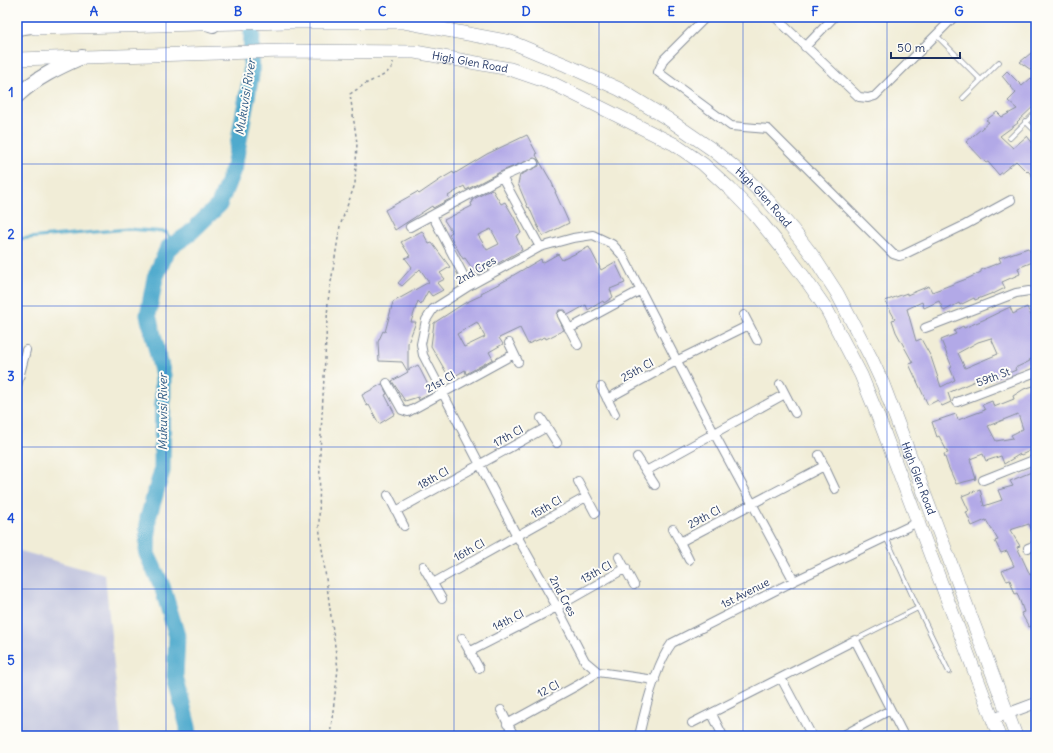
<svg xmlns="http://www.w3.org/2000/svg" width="1053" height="753" font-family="Delius,sans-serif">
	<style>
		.industrial { fill: #bfc2dd }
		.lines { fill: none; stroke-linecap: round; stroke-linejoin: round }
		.stream { stroke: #4faacd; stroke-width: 3 }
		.river { stroke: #4faacd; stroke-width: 17 }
		.building { fill: #b2a9e7; fill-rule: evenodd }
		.service-casing { stroke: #868e9a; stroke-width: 5.5 }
		.minor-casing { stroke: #868e9a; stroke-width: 10 }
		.tertiary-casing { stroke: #868e9a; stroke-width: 12 }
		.primary-casing { stroke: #868e9a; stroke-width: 14 }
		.trunk-casing { stroke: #868e9a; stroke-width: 16 }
		.path { stroke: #868e9a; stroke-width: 1.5; stroke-dasharray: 3 3; stroke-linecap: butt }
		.service { stroke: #fff; stroke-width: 4 }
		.minor { stroke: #fff; stroke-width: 8 }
		.tertiary { stroke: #fff; stroke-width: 10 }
		.primary { stroke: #fff; stroke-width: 13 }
		.trunk { stroke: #fff; stroke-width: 14 }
		.grid { fill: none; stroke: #1d4ed8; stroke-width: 1; stroke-opacity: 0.55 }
		.labels { text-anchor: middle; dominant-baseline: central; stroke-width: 4; stroke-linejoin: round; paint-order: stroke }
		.street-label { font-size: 11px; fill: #1b2f5e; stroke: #fdfcf7 }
		.water-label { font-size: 12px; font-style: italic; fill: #2d5a85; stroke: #fdfcf7 }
		.neatline { fill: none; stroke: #1d4ed8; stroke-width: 1.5 }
		.grid-label { font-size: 13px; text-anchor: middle; font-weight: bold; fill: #1d4ed8 }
	</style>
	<rect width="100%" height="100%" fill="#fdfcf7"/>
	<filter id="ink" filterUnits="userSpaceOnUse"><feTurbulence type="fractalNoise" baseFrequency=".025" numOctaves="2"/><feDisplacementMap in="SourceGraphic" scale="8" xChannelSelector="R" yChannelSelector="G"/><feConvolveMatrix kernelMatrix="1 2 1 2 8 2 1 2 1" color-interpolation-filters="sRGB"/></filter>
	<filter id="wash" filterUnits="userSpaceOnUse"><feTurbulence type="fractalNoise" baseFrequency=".012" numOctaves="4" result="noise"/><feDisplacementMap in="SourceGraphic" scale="16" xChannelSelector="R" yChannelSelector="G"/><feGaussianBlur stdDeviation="0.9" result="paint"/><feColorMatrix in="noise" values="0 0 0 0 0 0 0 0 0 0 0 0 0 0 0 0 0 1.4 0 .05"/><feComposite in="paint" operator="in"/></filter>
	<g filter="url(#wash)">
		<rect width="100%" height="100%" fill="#f1edd7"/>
		<path class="industrial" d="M17,550L105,575L121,736H17Z"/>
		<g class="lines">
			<path class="stream" d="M17,239L128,229L166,232L174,244"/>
			<path class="river" d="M188,736V727L175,676L177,636L162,586L147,554L148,518L162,471L163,375L148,315L155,278L168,248L188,235L219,205L234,167L251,75L252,24L254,21L253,17"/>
		</g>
		<g id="blocks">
			<path class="building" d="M1036,49V66L1031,70L1020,62Z
				M1007,71L1022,86L1031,78L1036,83V104L1017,122L1018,123L1000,136L1013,148L1027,136L1034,145L1031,147L1036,153V180L1028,171L1027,172L1016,161L999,175L988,162L986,163L966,142L989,122L986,120L997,112L1002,117L1017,109L1008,101L1016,93L1002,76Z
				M527,135L537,154L536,155L551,181L556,192H555L569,223L543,236L536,223L529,207L528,208L518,184L520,175L539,166V160L534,158L500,172L466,190L464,186L448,196L450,199L433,208L432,206L395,230L385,210L417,192L419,194L441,179L453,172L454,174L487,154Z
				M492,189L501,204L505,202L515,219L521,233L516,236L522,250L477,275L465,258L463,259L449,234L452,232L444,220L472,206L471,203L473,202L472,200ZM491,229L499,244L487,250L478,235Z
				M422,231L429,244L432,243L450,267L440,273L445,279L437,283L443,290L432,296L428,291L421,304L418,301L411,322H416L408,343V370L418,365L432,393L419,400L418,397L405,401L392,381L408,372L402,362L379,361L378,342L383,331L385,332L393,302L429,282L420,269L402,286L398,283L412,267L405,258L410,256L401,242Z
				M589,247L601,270L615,262L625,283L610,289L613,297L604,303L603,301L588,310L586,305L568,315L565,310H559L557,315L564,330L546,339L545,337L528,344L520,328L499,338L503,344L489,352L493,359L466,374L465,370L450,379L431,346L434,323L463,304L482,295L481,293L512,277V276L541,259L542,263L558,254L562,260ZM477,322L485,337L464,347L457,334Z
				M1028,248L1035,261L1018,268L1020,274L1002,282L1005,288L993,294V293L975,300L974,298L960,305L959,303L944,311L939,301L924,308L922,302L907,309L916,341L921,339L931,357L941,387L955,380L950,368L952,367L941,340L956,334L954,331L963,326L964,328L983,320L1010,307L1013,314L1027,307L1036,326L1033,327L1036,335V357L1029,360L1030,361L1015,368L1016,370L990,381L989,379L979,384L977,380L948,393L951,402L942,406L938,400L928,405L909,364L913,363L896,332L892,320L895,319L885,301L907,293V295L929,286L932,292L969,278L981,272V270L1001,262L999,258ZM991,338L998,354L965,368L958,353L978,342Z
				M382,384L387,394L385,395L395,414L379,424L369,405L367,406L362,395Z
				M1036,385V448L1021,455L1020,454L1004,464L1001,456L986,461L983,454L970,459L976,479L956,484L948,466L944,454L948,453L939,436L937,437L932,422L956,414L958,420L985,410L982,405L992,401L994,407L1014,399L1013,396L1024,389ZM1018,414L1023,429L1011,435L1013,438L996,441L988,426Z
				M1036,470V540L1029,524L1010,530L1020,546L1017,547L1030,575L1034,573L1036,581V624L1029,627L1021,613L1024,612L1017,593L1015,594L1010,580L1007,581L1002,571L1014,566L1007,551L1001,553L995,541L998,540L986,520L972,526L966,512L969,511L962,496L980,489L984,506L1002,500L998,490L1013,486L1010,481Z"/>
		</g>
	</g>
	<g filter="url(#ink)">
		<use href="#blocks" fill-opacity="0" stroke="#868e9a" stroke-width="1"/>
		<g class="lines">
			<g class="service-casing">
				<path id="service" d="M936,35L980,79
					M963,98L999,62
					M1025,121L1036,132
					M1010,138L1036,112
					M886,537L918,608L949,672
					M855,640L918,608"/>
			</g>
			<g class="minor-casing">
				<path id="minor" d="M706,17L664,59L658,72L731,126L768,129L893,254L899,256L903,255L965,225L1011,200
					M775,17L859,97L868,98L875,96L954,17
					M805,47L834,17
					M502,177L540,247
					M432,215L469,286
					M410,227L502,177L534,163
					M562,315L578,345
					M744,315L757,340
					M925,328L1016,293L1029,291L1036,293
					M569,329L641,290
					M509,343L518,362
					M387,383L402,410L408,412L514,354
					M780,384L795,413
					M17,386L26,350
					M601,387L615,414
					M607,399L676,361L749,325
					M957,402L1036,372
					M541,418L557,443
					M819,455L835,489
					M637,457L655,485
					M646,471L785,394
					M983,480L1036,459
					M578,481L595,513
					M388,495L404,526
					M396,511L547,427
					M673,529L680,542L824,466
					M680,542L689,560
					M1028,548L1036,545
					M619,557L634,585
					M423,566L442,599
					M433,583L586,497
					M462,638L479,668
					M469,652L557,607L626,568
					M781,678L812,736
					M655,680L598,672L585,661L557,607L517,536L423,355L421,344L426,320L433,309L469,286L540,247L573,238L593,235L612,244L623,256L714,433L794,581
					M501,710L514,736
					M712,714L723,736
					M692,723L855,640L904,736
					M507,724L578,685L598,672
					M639,736C645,709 656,664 672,643L794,581L918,522
					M842,736L890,710"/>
			</g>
			<g class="tertiary-casing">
				<path id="tertiary" d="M993,719L1036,703"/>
			</g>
			<g class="primary-casing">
				<g id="primary">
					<path id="s1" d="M35,28L286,22H404L511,42L566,65L619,89L668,119L713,150L740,172L765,197L793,230L815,259L837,293L871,358L883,384L1016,736"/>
					<path id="s2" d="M17,59L284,51L415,52L510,69L554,84L674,144L703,164L730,189L755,215L782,248L804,277L827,310L861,375L877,414L999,736"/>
				</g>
			</g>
			<g class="trunk-casing">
				<path id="trunk" d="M189,17L213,25
					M17,28L45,24L56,17
					M17,96C36,78 59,67 82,57"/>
			</g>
			<path class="path" d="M330,736L338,669L319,526L320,453L328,301L340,226L355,184L357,143L350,94L365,84L384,75L392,68L393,62"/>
			<use href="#service" class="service"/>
			<use href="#minor" class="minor"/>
			<use href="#tertiary" class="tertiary"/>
			<use href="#primary" class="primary"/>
			<use href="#trunk" class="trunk"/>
		</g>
	</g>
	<path class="grid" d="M166,17V736M310,17V736M454,17V736M599,17V736M743,17V736M887,17V736M17,164H1036M17,306H1036M17,447H1036M17,589H1036"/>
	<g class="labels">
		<g class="street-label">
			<text stroke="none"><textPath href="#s2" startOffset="454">High Glen Road</textPath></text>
			<text stroke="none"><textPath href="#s1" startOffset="777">High Glen Road</textPath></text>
			<text transform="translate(476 270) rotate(-30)">2nd Cres</text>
			<text transform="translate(637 370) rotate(-29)">25th Cl</text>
			<text transform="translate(993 377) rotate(-20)">59th St</text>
			<text transform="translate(440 382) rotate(-29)">21st Cl</text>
			<text transform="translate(508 436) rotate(-29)">17th Cl</text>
			<text transform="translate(433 478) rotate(-29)">18th Cl</text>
			<text stroke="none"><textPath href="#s1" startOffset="1101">High Glen Road</textPath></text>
			<text transform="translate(546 507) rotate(-30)">15th Cl</text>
			<text transform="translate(704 517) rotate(-28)">29th Cl</text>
			<text transform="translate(469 550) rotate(-29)">16th Cl</text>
			<text transform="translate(596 572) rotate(-29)">13th Cl</text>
			<text transform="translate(745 593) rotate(-27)">1st Avenue</text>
			<text transform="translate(563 596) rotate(62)">2nd Cres</text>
			<text transform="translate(508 620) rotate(-27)">14th Cl</text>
			<text transform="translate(548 689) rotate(-28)">12 Cl</text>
		</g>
		<g class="water-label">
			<text transform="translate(245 97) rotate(-81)">Mukuvisi River</text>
			<text transform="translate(162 412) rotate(-90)">Mukuvisi River</text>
		</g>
	</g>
	<rect width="1053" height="753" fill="none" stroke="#fdfcf7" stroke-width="44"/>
	<path d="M891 52v6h69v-6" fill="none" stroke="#1b2f5e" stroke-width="2"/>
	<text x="897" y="52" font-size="12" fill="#1b2f5e" stroke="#fdfcf7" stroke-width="3" paint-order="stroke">50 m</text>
	<rect x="22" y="22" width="1009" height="709" class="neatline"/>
	<g class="grid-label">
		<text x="94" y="16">A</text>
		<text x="238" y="16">B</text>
		<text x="382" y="16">C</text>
		<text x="526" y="16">D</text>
		<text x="671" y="16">E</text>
		<text x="815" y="16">F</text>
		<text x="959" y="16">G</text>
		<text x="11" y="97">1</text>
		<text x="11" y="239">2</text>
		<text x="11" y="381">3</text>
		<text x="11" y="523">4</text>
		<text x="11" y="665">5</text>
	</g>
</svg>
